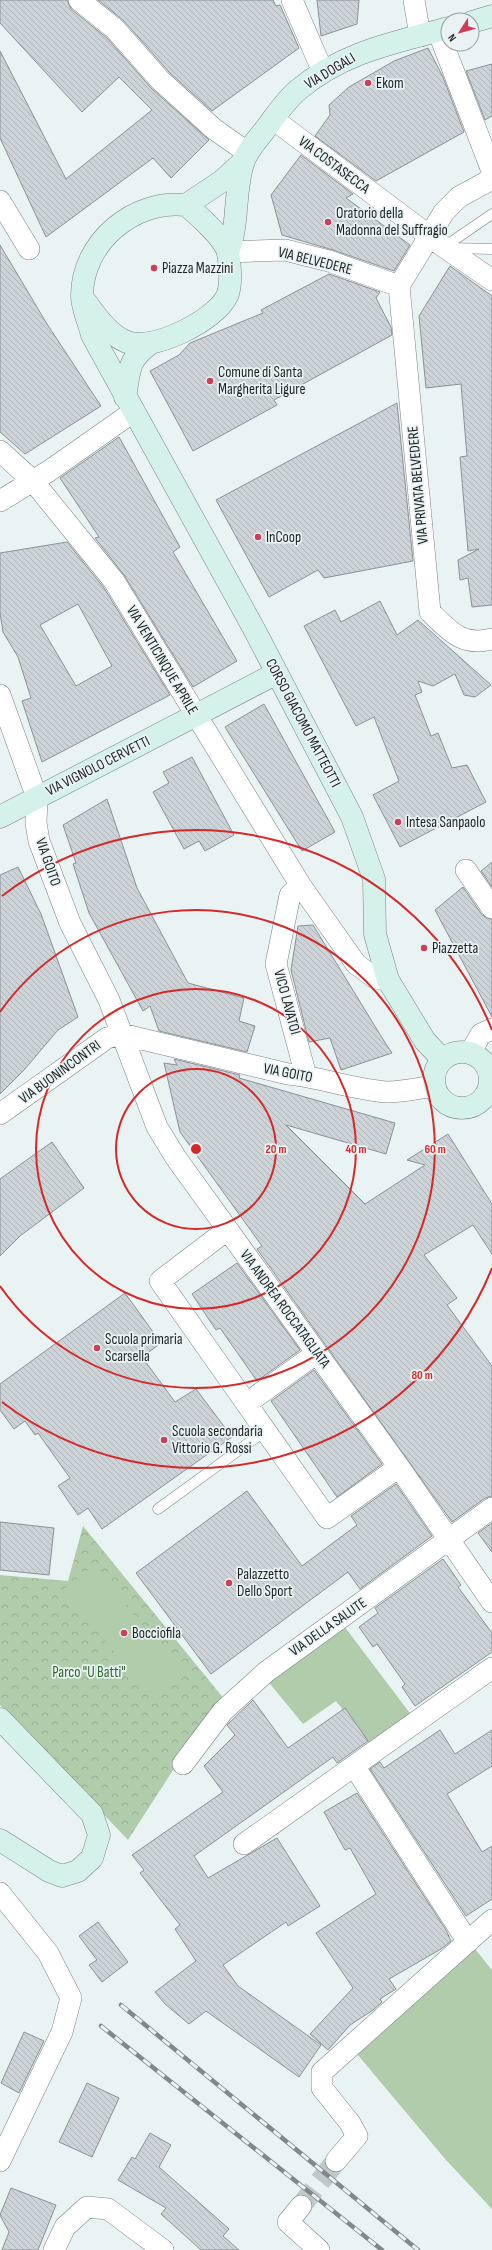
<svg xmlns="http://www.w3.org/2000/svg" width="492" height="2250" font-family="'Sofia Sans Condensed',sans-serif">
	<style>
		.park { fill: url(#park-crowns) }
		.garden { fill: #b0ccab }
		.building { fill: url(#building-back-hatch); stroke: #8b9297; fill-rule: evenodd }
		.lines { fill: none; stroke-linecap: round; stroke-linejoin: round }
		.street-tunnel { stroke: #c0c9ca; stroke-width: 21; stroke-dasharray: 21 10; stroke-linecap: butt }
		.lane-casing { stroke: #7a8384; stroke-width: 11 }
		.street-casing { stroke: #7a8384; stroke-width: 22 }
		.secondary-casing { stroke: #7a8384; stroke-width: 23 }
		.lane { stroke: #fff; stroke-width: 10 }
		.street { stroke: #fff; stroke-width: 21 }
		.secondary { stroke: #d5f2ea; stroke-width: 22 }
		.rail-casing { stroke: #818889; stroke-width: 4.5 }
		.rail { stroke: #e9f3f4; stroke-width: 3; stroke-dasharray: 9; stroke-linecap: butt }
		.ring { fill: none; stroke: #d62828; stroke-width: 2 }
		.poi-dot { fill: #ce3e58; stroke: #e9f3f4; stroke-width: 1.5 }
		.labels { text-anchor: middle; dominant-baseline: central; stroke-width: 3.5; stroke-linejoin: round; paint-order: stroke }
		.street-label { font-size: 15px; fill: #1e2223; stroke: #e9f3f4 }
		.poi-label { font-size: 15px; fill: #1e2223; stroke: #e9f3f4; text-anchor: start }
		.park-label { font-size: 15px; fill: #306528; stroke: #e9f3f4 }
		.centre { fill: #d62828; stroke: #e9f3f4; stroke-width: 2 }
		.ring-label { font-size: 12px; text-anchor: middle; font-weight: bold; fill: #d62828; stroke: #e9f3f4; stroke-width: 3.5; stroke-linejoin: round; paint-order: stroke }
	</style>
	<defs>
		<pattern id="park-crowns" width="20" height="18" patternUnits="userSpaceOnUse"><rect width="20" height="18" fill="#b0ccab"/><path d="M2 6a3 3 0 1 1 6 0M12 15a3 3 0 1 1 6 0" fill="none" stroke="#97af93"/></pattern>
		<pattern id="building-back-hatch" width="6" height="6" patternUnits="userSpaceOnUse"><rect width="6" height="6" fill="#cdd4d9"/><path d="M-1 5l2 2M0 0l6 6M5-1l2 2" fill="none" stroke="#b0b6ba"/></pattern>
	</defs>
	<rect width="100%" height="100%" fill="#e9f3f4"/>
	<path class="park" d="M83,1526L225,1700L175,1767L128,1840L0,1705V1575L68,1581Z"/>
	<path class="garden" d="M93,1566L185,1676L154,1700L63,1590Z
		M341,1622L412,1716L371,1746L336,1701L303,1724L266,1679Z
		M475,1949L492,1970V2209L446,2160L357,2054Z"/>
	<path class="building" d="M0,0H67L71,9L107,38L152,89L209,140L171,178L153,158L46,237L0,138V51L66,179L152,110L119,77L82,112L0,23Z
		M98,0H273L276,6L280,5L299,48L212,111L169,72L124,21Z
		M317,0H359L357,24L321,36Z
		M428,48L443,77L464,132L376,181L315,136L330,115L329,105L349,87L394,61Z
		M492,64V116L485,120L466,71Z
		M301,155L353,194L346,198L410,245L394,271L333,250L282,235L271,195Z
		M0,245L47,324L101,406L25,454L0,432Z
		M450,266L492,296V605L472,607L468,578L460,580L458,560L479,549L468,551L460,457L467,456L461,384L426,388L419,316Z
		M329,274L380,292L376,298L391,327L392,335L274,400L277,405L193,451L150,371L179,355L190,343L263,313L261,310Z
		M397,403L413,561L324,578L318,570L269,597L216,500Z
		M119,437L180,547L173,552L237,661L193,687L124,575L95,538L99,537L60,478Z
		M67,542L104,588L170,695L42,762L22,701L31,698L18,657L3,632L0,613V553ZM78,604L112,666L76,686L40,625Z
		M380,601L397,635L418,620L491,685L475,697L464,695L455,674L433,686L418,681L422,692L415,695L431,736L438,733L452,768L467,765L486,802L400,847L373,795L399,781L374,717L356,726L304,626L335,610L341,622Z
		M264,704L335,832L302,851L225,727Z
		M192,757L234,835L205,851L199,841L184,849L153,792L169,783L163,772Z
		M107,799L137,888L188,983L244,998L239,1021L255,1026L247,1052L159,1031L150,1006L143,1011L89,913L73,864L76,863L63,825Z
		M492,862V887L481,871Z
		M18,867L41,914L78,1017L58,1030L24,1070L0,1094V875Z
		M463,887L482,915L492,920V1017L435,910Z
		M313,925L384,1041L392,1053L341,1070L330,1038L309,1042L291,970L298,926Z
		M174,1059L240,1075L239,1078L395,1123L386,1154L286,1125L365,1204L425,1165L407,1160L448,1134L492,1204V1254L473,1225L424,1255L457,1298L447,1305L492,1366V1496L485,1498L452,1522L257,1249L262,1246L180,1132L164,1063L177,1065Z
		M52,1142L84,1188L20,1236L0,1256V1179Z
		M237,1263L300,1350L257,1381L220,1328L216,1330L192,1294Z
		M125,1293L161,1343L142,1357L175,1402L196,1389L232,1437L102,1529L88,1508L78,1515L58,1486L70,1478L38,1433L35,1435L25,1421L14,1429L0,1410V1384Z
		M314,1370L382,1464L337,1497L271,1401Z
		M396,1484L432,1536L360,1589L348,1572L211,1674L136,1573L247,1491L302,1566L357,1525L351,1516Z
		M0,1522L54,1528L49,1575L0,1570Z
		M492,1523V1552L478,1533Z
		M443,1559L461,1585L458,1587L492,1633V1652L415,1706L402,1687L405,1684L377,1644L373,1647L359,1627L378,1613L375,1608Z
		M253,1700L288,1748L345,1708L368,1741L337,1763L333,1757L194,1856L208,1878L277,1838L320,1906L288,1926L286,1922L223,1965L238,1986L321,2045L299,2077L206,2011L189,2024L165,2004L155,1992L196,1961L175,1929L180,1925L140,1873L144,1870L132,1855L223,1792L204,1766L235,1735L227,1725Z
		M440,1730L455,1754L492,1730V1766L447,1794L482,1852L492,1846V1899L466,1916L370,1769L380,1762L384,1768Z
		M357,1793L446,1930L451,1941L441,1949L389,1979L396,1989L380,1999L382,2002L373,2010L350,2025L328,2050L310,2034L353,1988L316,1933L376,1894L350,1848L345,1850L324,1812Z
		M98,1922L128,1962L102,1982L89,1965L97,1960L79,1936Z
		M24,2032L44,2041L19,2093L1,2083Z
		M87,2083L119,2098L92,2157L59,2142Z
		M150,2133L171,2145L159,2167L229,2229L223,2236L239,2250H201L161,2214L166,2208L118,2180L132,2157L135,2159Z
		M11,2188L56,2205L38,2250H2L9,2232L0,2215Z"/>
	<g class="lines">
		<path class="street-tunnel" d="M301,2206L336,2161"/>
		<g class="lane-casing">
			<path id="lane" d="M444,247L492,214
				M450,248L492,249
				M158,1509L265,1431"/>
		</g>
		<g class="street-casing">
			<path id="street" d="M79,0L115,29L160,80L214,129L248,153
				M292,0L323,72
				M414,0L420,36
				M438,31L492,171
				M273,119L444,247L492,280
				M0,201L29,249
				M228,252L285,250L329,261L399,286
				M399,286L430,612C450,631 462,647 492,639
				M399,286L444,212L459,197L492,179
				M0,451L33,481L114,581L301,886L356,964L375,978L388,980
				M0,501L49,471L133,412
				M0,695L37,798L36,823L39,841L70,923L109,1000L157,1127L176,1158L399,1467L492,1602
				M466,870L492,908
				M301,886L290,895L276,964L306,1076
				M470,1053L481,1034L492,1029
				M0,1114L107,1038L121,1034L288,1074C321,1077 354,1090 388,1092C403,1092 419,1088 434,1086
				M227,1230L160,1281L327,1518L399,1467
				M247,1403L317,1353
				M183,1764L223,1711L266,1672L492,1508
				M354,1766L468,1942
				M244,1844L492,1668
				M0,1893L48,1953L71,1998L62,2032L0,2161
				M336,2161L357,2136L350,2123L322,2088V2072L492,1920
				M301,2206L288,2222L319,2250
				M54,2250L65,2227L87,2207L108,2209L163,2250"/>
		</g>
		<g class="secondary-casing">
			<path id="secondary" d="M472,22L492,16
				M186,205L222,181L244,161
				M228,252C239,223 234,192 243,163C247,150 259,138 267,127C276,115 286,100 298,90C343,52 393,43 448,28
				M82,297C95,314 107,334 127,342C153,352 216,320 227,296C232,285 230,264 228,253C225,239 198,215 186,205C134,199 82,242 82,296C82,308 89,323 92,335L254,629L352,817L374,879L375,934L388,980L425,1041L442,1059
				M125,397C130,370 127,360 151,343
				M0,817L277,673
				M434 1080a28 28 0 1 1 56 0a28 28 0 1 1-56 0Z
				M0,1719L92,1814L99,1835L92,1858L78,1871L62,1876L49,1871L0,1840"/>
		</g>
		<use href="#lane" class="lane"/>
		<use href="#street" class="street"/>
		<use href="#secondary" class="secondary"/>
		<g class="rail-casing">
			<path id="rail" d="M121,2005L418,2250
				M101,2026L382,2250"/>
		</g>
		<use href="#rail" class="rail"/>
	</g>
	<g class="ring">
		<circle cx="196" cy="1149" r="80"/>
		<circle cx="196" cy="1149" r="160"/>
		<path d="M0 1012A239 239 0 1 1 0 1286"/>
		<path d="M492 1268A319 319 0 0 1 2 1402M2 896A319 319 0 0 1 492 1030"/>
	</g>
	<g class="poi-dot">
		<circle cx="368" cy="83" r="4"/>
		<circle cx="328" cy="222" r="4"/>
		<circle cx="154" cy="268" r="4"/>
		<circle cx="210" cy="381" r="4"/>
		<circle cx="258" cy="537" r="4"/>
		<circle cx="398" cy="822" r="4"/>
		<circle cx="424" cy="948" r="4"/>
		<circle cx="97" cy="1348" r="4"/>
		<circle cx="164" cy="1440" r="4"/>
		<circle cx="229" cy="1583" r="4"/>
		<circle cx="124" cy="1633" r="4"/>
	</g>
	<g class="labels">
		<g class="street-label">
			<text transform="translate(330 71) rotate(-31)">VIA DOGALI</text>
			<text transform="translate(334 165) rotate(37)">VIA COSTASECCA</text>
			<text transform="translate(315 261) rotate(14)">VIA BELVEDERE</text>
			<text transform="translate(418 485) rotate(-95)">VIA PRIVATA BELVEDERE</text>
			<text transform="translate(162 660) rotate(59)">VIA VENTICINQUE APRILE</text>
			<text transform="translate(303 723) rotate(62)">CORSO GIACOMO MATTEOTTI</text>
			<text transform="translate(98 766) rotate(-27)">VIA VIGNOLO CERVETTI</text>
			<text transform="translate(48 862) rotate(71)">VIA GOITO</text>
			<text transform="translate(287 1002) rotate(75)">VICO LAVATOI</text>
			<text transform="translate(60 1072) rotate(-36)">VIA BUONINCONTRI</text>
			<text transform="translate(288 1073) rotate(11)">VIA GOITO</text>
			<text transform="translate(285 1309) rotate(54)">VIA ANDREA ROCCATAGLIATA</text>
			<text transform="translate(328 1627) rotate(-35)">VIA DELLA SALUTE</text>
		</g>
		<g class="poi-label">
			<text x="376" y="83">Ekom</text>
			<text x="336" y="213">Oratorio della<tspan x="336" dy="17">Madonna del Suffragio</tspan></text>
			<text x="162" y="268">Piazza Mazzini</text>
			<text x="218" y="372">Comune di Santa<tspan x="218" dy="17">Margherita Ligure</tspan></text>
			<text x="266" y="537">InCoop</text>
			<text x="406" y="822">Intesa Sanpaolo</text>
			<text x="432" y="948">Piazzetta</text>
			<text x="105" y="1339">Scuola primaria<tspan x="105" dy="17">Scarsella</tspan></text>
			<text x="172" y="1431">Scuola secondaria<tspan x="172" dy="17">Vittorio G. Rossi</tspan></text>
			<text x="237" y="1574">Palazzetto<tspan x="237" dy="17">Dello Sport</tspan></text>
			<text x="132" y="1633">Bocciofila</text>
		</g>
		<g class="park-label">
			<text x="89" y="1672">Parco "U Batti"</text>
		</g>
	</g>
	<circle cx="196" cy="1149" r="6" class="centre"/>
	<g class="ring-label">
		<text x="276" y="1153">20 m</text>
		<text x="356" y="1153">40 m</text>
		<text x="435" y="1153">60 m</text>
		<text x="422" y="1379">80 m</text>
	</g>
	<g transform="translate(460 32) rotate(234)"><circle r="19" fill="#e9f3f4" stroke="#989fa0"/>
	<path d="M0-3L7 15L0 10L-7 15Z" fill="#ce3e58"/>
	<text y="-6" font-size="11" font-weight="bold" text-anchor="middle" fill="#1e2223">N</text>
	</g>
</svg>
